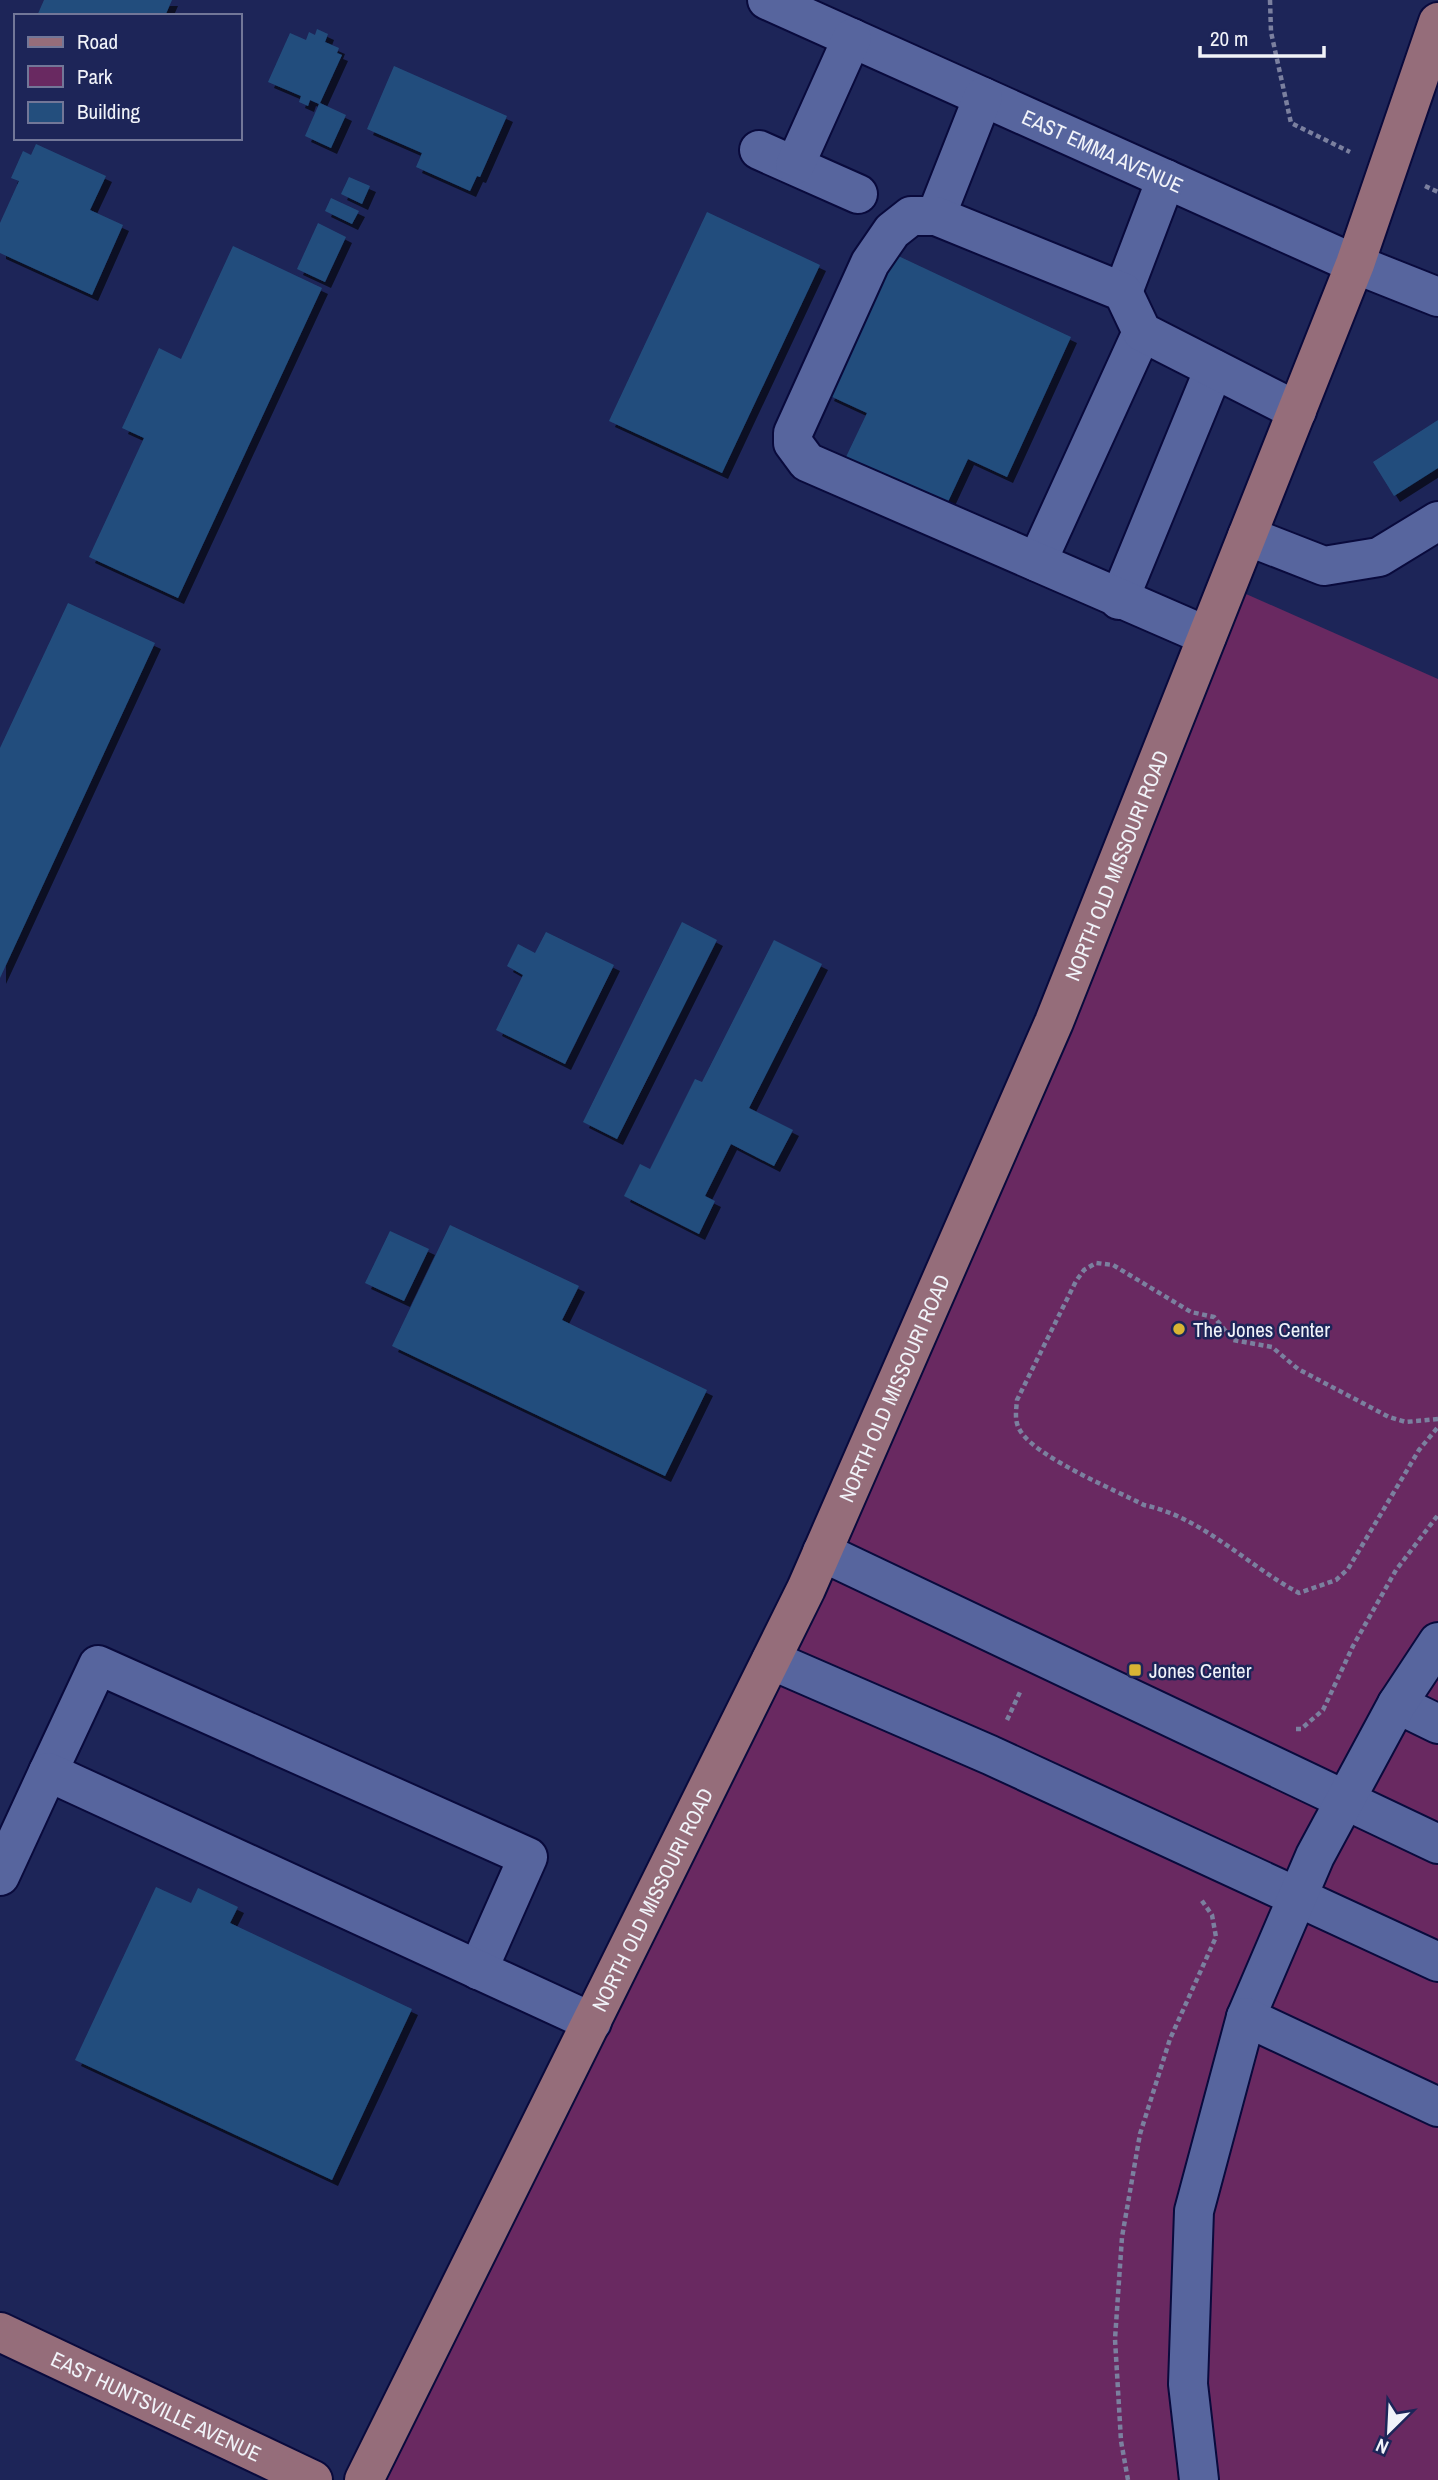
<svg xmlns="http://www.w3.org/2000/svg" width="1438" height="2480" font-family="'Archivo Narrow',sans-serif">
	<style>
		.green { fill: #692961 }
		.building { fill: #234e7d; filter: url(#shadow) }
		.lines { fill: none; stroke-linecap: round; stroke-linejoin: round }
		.minor-casing { stroke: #090a3c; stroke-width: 42 }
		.major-casing { stroke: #090a3c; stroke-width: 42 }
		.path { stroke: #7b809f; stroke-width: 4.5; stroke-dasharray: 5 3.5; stroke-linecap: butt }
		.minor { stroke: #57659e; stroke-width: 38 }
		.major { stroke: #956d7a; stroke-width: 38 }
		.poi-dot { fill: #d8b434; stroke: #1d2558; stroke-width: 2.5 }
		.labels { text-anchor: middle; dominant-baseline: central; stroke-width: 5; stroke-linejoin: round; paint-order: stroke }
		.street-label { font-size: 21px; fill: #f1f3f9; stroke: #1d2558 }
		.poi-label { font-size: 21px; fill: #f1f3f9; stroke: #1d2558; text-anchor: start }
	</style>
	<defs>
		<filter id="shadow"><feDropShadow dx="6" dy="6" stdDeviation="0" flood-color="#0009"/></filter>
	</defs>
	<rect width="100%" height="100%" fill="#1d2558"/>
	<path class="green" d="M1228,586L1438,679V2480H364L771,1660Z"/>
	<path class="building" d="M44,0H172L165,16H37Z
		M317,29L328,34L325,42L339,48L337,53L342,55L320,103L346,115L331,148L305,136L319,104L310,100L308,106L299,102L301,96L268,82L290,33L306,40L309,32L315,35Z
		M394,66L507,116L480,177L477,176L470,191L416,167L422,153L367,129Z
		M36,144L106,176L90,210L123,225L92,295L0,253V223L19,181L11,178L23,151L31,155Z
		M349,177L370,186L362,204L341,194Z
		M331,198L359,211L352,224L325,211Z
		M707,212L820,265L722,473L609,421Z
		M318,223L346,237L325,282L297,269Z
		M233,246L322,288L178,598L89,557L144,438L122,428L159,348L181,359Z
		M894,254L1071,337L1007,477L968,459L947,504L846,457L867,413L828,395Z
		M1438,420V468L1394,496L1373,462Z
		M68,603L155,643L0,978V748Z
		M682,922L717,940L617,1139L583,1122Z
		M546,932L614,965L565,1064L496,1030L523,975L507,966L518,944L535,953Z
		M774,940L822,964L749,1108L793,1130L774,1166L731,1144L705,1196L715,1201L699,1234L624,1196L640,1164L650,1169L695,1079L702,1082Z
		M450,1225L579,1286L562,1320L707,1390L665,1476L392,1346Z
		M390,1231L429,1249L404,1301L365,1283Z
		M156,1887L191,1903L198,1888L238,1907L230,1923L412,2009L332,2180L75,2060Z"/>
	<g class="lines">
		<g class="minor-casing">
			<g id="minor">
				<path id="s1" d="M767,0L1355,264L1438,297"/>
				<path d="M759,150L858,194"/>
				<path d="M795,165L852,38"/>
				<path d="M936,216L983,97"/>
				<path d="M1123,292L1166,179"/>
				<path d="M1247,536L1324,566L1379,557L1438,521"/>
				<path d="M1037,562L1142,332"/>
				<path d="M1119,600L1214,369"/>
				<path d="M1207,636L807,462L793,443V433L870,263L892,231L911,216H936L1123,292L1142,332L1297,411"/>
				<path d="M822,1552L1438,1844"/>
				<path d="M771,1660L990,1755L1438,1962"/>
				<path d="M1397,1704L1438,1724"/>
				<path d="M48,1772L98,1665L528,1857L478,1970"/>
				<path d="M0,1876L48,1772L592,2022"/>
				<path d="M1246,2017L1315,1856L1397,1704L1438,1642"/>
				<path d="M1199,2480L1188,2384L1194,2211L1246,2017L1438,2107"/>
			</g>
		</g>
		<g class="major-casing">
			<g id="major">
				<path id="s2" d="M0,2332L313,2480"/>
				<path id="s3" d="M364,2480L806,1589L1054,1022L1355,264L1438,22"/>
			</g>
		</g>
		<path class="path" d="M1270,0L1271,32L1291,123L1350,152
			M1425,186L1438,192
			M1438,1419L1406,1422L1389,1417L1298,1369L1272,1347L1233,1340L1214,1317L1191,1312L1113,1265L1096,1263L1084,1270L1076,1281L1017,1400C1016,1412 1014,1422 1021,1432C1038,1458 1115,1490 1144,1505C1202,1517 1248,1566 1299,1593L1336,1580L1348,1569L1419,1450L1438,1427
			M1007,1720L1021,1690
			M1296,1729H1301L1323,1710L1353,1646L1396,1570L1438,1515
			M1128,2480L1121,2441L1115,2339L1122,2237L1140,2134L1170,2039L1216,1937L1212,1915L1200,1898"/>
		<use href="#minor" class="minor"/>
		<use href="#major" class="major"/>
	</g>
	<g class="poi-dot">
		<circle cx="1179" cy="1329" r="7"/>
		<rect x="1128" y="1663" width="14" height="14" rx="3.5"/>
	</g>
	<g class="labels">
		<g class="street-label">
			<text stroke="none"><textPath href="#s1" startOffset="368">EAST EMMA AVENUE</textPath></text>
			<text stroke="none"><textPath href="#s3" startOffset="1782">NORTH OLD MISSOURI ROAD</textPath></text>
			<text stroke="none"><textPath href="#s3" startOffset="1214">NORTH OLD MISSOURI ROAD</textPath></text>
			<text stroke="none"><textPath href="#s3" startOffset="648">NORTH OLD MISSOURI ROAD</textPath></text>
			<text stroke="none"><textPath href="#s2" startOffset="173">EAST HUNTSVILLE AVENUE</textPath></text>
		</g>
		<g class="poi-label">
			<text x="1193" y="1329">The Jones Center</text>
			<text x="1149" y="1670">Jones Center</text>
		</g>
	</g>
	<rect x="14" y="14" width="228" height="126" fill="#1d2558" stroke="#727798" stroke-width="2"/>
	<rect x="28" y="37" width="35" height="10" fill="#956d7a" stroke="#727798" stroke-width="2"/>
	<text x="77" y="49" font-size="21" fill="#f1f3f9">Road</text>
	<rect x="28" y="66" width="35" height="21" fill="#692961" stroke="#727798" stroke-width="2"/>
	<text x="77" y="84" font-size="21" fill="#f1f3f9">Park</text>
	<rect x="28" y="102" width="35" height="21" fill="#234e7d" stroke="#727798" stroke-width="2"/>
	<text x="77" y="119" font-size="21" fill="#f1f3f9">Building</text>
	<g transform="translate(1389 2431) rotate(204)" stroke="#1d2558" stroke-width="5" paint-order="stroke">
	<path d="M0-5L12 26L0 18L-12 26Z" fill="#f1f3f9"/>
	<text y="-10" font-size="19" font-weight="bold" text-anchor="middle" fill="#f1f3f9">N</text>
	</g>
	<path d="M1200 46v10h124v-10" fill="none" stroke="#f1f3f9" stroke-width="3.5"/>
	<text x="1210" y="46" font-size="21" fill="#f1f3f9" stroke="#1d2558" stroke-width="5" paint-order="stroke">20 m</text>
</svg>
